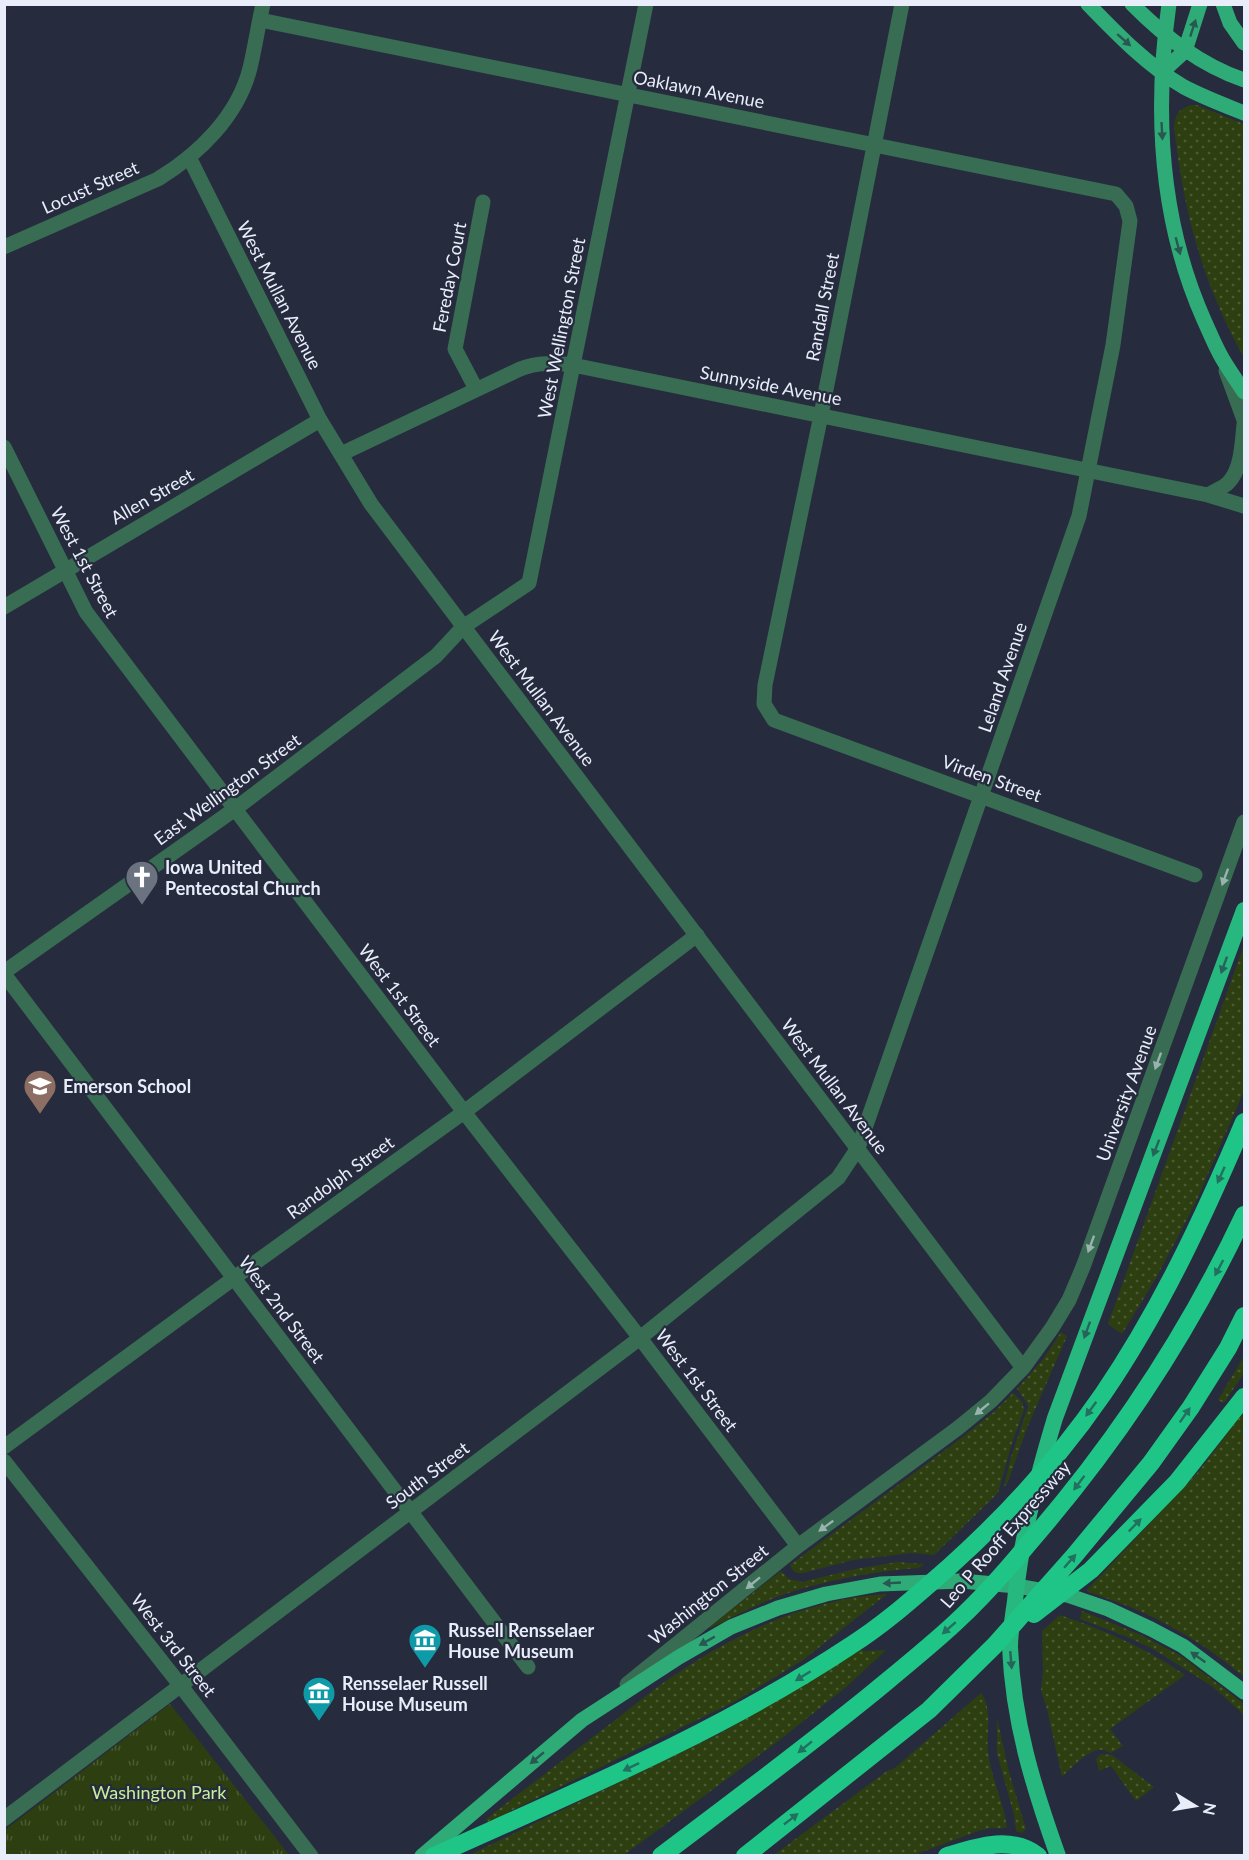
<svg xmlns="http://www.w3.org/2000/svg" width="1249" height="1860" font-family="Lato,sans-serif">
	<style>
		.grass { fill: url(#grass-dots) }
		.park { fill: url(#park-tufts) }
		.lines { fill: none; stroke-linecap: round; stroke-linejoin: round }
		.minor { stroke: #386c53; stroke-width: 15 }
		.tertiary { stroke: #386c53; stroke-width: 15 }
		.primary { stroke: #2fab78; stroke-width: 15 }
		.trunk { stroke: #27b880; stroke-width: 16 }
		.motorway { stroke: #1fc487; stroke-width: 18 }
		.oneway { fill: #295852 }
		.oneway2 { fill: #99b3af }
		.oneway3 { fill: #266358 }
		.oneway4 { fill: #23705f }
		.labels { text-anchor: middle; dominant-baseline: central; stroke-width: 4.5; stroke-linejoin: round; paint-order: stroke }
		.street-label { font-size: 18px; fill: #e9edfa; stroke: #262b3e }
		.poi-label { font-size: 18px; font-weight: bold; fill: #e9edfa; stroke: #262b3e; text-anchor: start }
		.park-label { font-size: 18px; fill: #c8f095; stroke: #262b3e }
	</style>
	<defs>
		<pattern id="grass-dots" width="8" height="8" patternUnits="userSpaceOnUse" patternTransform="scale(1.5)"><rect width="8" height="8" fill="#2d3f10"/><path d="M2 2h.1M6 6h.1" fill="none" stroke="#4b5b34" stroke-width="1.8" stroke-linecap="round"/></pattern>
		<pattern id="park-tufts" width="24" height="20" patternUnits="userSpaceOnUse" patternTransform="scale(1.5)"><rect width="24" height="20" fill="#2d3f10"/><path d="M3 7l-1-3M5 7V3M7 7l1-3M15 17l-1-3M17 17v-4M19 17l1-3" fill="none" stroke="#4b5b34"/></pattern>
	</defs>
	<rect width="100%" height="100%" fill="#262b3e"/>
	<path class="grass" d="M1191,105H1197L1244,124V358C1202,281 1184,214 1174,127C1175,114 1179,109 1191,105Z
		M1244,945V1091L1195,1204L1156,1278L1122,1334L1108,1324Z
		M1061,1332L1067,1336L1027,1428L1008,1482L1004,1487L1010,1460L1028,1407L1027,1403L1017,1389L1044,1358Z
		M1244,1356V1373L1224,1403L1218,1400Z
		M1013,1393L1022,1401L1024,1410L1012,1443L998,1493L934,1555L912,1553L853,1560L803,1573C796,1574 793,1572 790,1565L960,1439L995,1411Z
		M1244,1411V1677C1214,1651 1179,1629 1142,1612C1124,1604 1105,1598 1086,1591L1199,1471Z
		M898,1562L924,1564L919,1568C876,1571 833,1579 791,1592C763,1601 737,1615 710,1628L709,1627L781,1571L789,1579L802,1582L855,1569Z
		M887,1594L803,1660L734,1702L488,1822L486,1819C526,1788 566,1758 606,1727C630,1709 654,1688 679,1672C741,1631 812,1598 887,1594Z
		M1082,1611L1141,1635L1181,1656L1244,1704V1715L1213,1687L1155,1650L1130,1638L1080,1619Z
		M1060,1615C1104,1630 1146,1648 1185,1675L1110,1729L1123,1746L1111,1753C1108,1752 1105,1750 1102,1750C1090,1748 1070,1769 1062,1777L1047,1709L1041,1691L1043,1672L1042,1631Z
		M859,1647L863,1651L886,1650L845,1688L777,1742L624,1855L467,1856L719,1734L795,1690Z
		M981,1693C993,1709 986,1733 988,1752C991,1778 1004,1802 1007,1828H992L981,1830L914,1855H774L887,1771L895,1768Z
		M997,1718L1009,1772L1026,1829L1022,1833L1016,1831L1014,1815L997,1753Z
		M1101,1754L1112,1755L1154,1787L1136,1801L1111,1766L1099,1771L1096,1759Z"/>
	<path class="park" d="M170,1704L289,1855H5V1830Z"/>
	<g class="lines">
		<path class="minor" d="M902,4L821,415L765,685L764,704L774,720L1195,875
			M260,20L1116,194L1126,206L1130,221L1113,345L1079,516L858,1148
			M4,247L158,179C199,154 238,116 250,68C255,47 258,26 263,4
			M476,389L455,349L483,202
			M4,447L86,612L464,1112L640,1338
			M341,454L520,369C538,362 553,363 573,365L1208,495L1244,506
			M1208,495C1214,491 1223,488 1228,483C1242,469 1242,442 1244,424
			M4,607L320,420
			M4,972L235,809L436,656L463,627L529,583L646,4
			M4,974L528,1667
			M4,1447L234,1278L464,1112L697,935"/>
		<path class="tertiary" d="M189,157L320,420L371,504L1023,1368
			M1226,371L1244,420
			M640,1338L798,1546
			M4,1461L181,1686L311,1856
			M627,1684L798,1546L958,1428L991,1401L1023,1368L1052,1328L1069,1300L1083,1267L1244,822
			M4,1819L640,1338L838,1178L858,1148"/>
		<path class="primary" d="M1088,4C1117,34 1148,66 1184,87C1203,97 1224,105 1244,113
			M1132,4C1165,37 1200,65 1244,80
			M1169,4C1154,111 1160,221 1204,320C1210,333 1215,346 1222,358C1229,370 1237,381 1244,392
			M1223,4L1230,23L1244,43
			M1162,72L1185,51L1200,4
			M422,1856L582,1720L679,1657L731,1627L778,1608L826,1594L880,1584L962,1581L1016,1586L1067,1595L1108,1609L1151,1629L1183,1646L1244,1692"/>
		<path class="trunk" d="M1058,1856C1033,1786 1013,1721 1010,1647C1010,1632 1013,1616 1015,1601C1021,1538 1037,1478 1055,1418L1244,910"/>
		<path class="motorway" d="M1034,1614L1091,1570L1177,1482L1244,1397
			M434,1856C576,1792 720,1732 850,1646C885,1624 917,1595 948,1568C1006,1516 1059,1458 1103,1394C1161,1309 1204,1216 1244,1122
			M661,1856C731,1803 801,1751 869,1696C898,1672 928,1648 955,1623C982,1598 1006,1571 1029,1543C1115,1444 1188,1334 1244,1215
			M745,1856L929,1710L995,1645L1074,1556L1151,1463L1191,1407L1228,1348L1244,1316
			M947,1856C977,1847 1011,1835 1038,1856"/>
	</g>
	<defs><path id="oneway-solid" d="M-6-.8H1V-3.2L6.5 0L1 3.2V.8H-6Z" transform="scale(1.5)"/></defs>
	<g class="oneway">
		<use href="#oneway-solid" transform="translate(1193 28) rotate(-72)"/>
		<use href="#oneway-solid" transform="translate(1124 40) rotate(41)"/>
		<use href="#oneway-solid" transform="translate(1162 131) rotate(87)"/>
		<use href="#oneway-solid" transform="translate(1178 246) rotate(75)"/>
		<use href="#oneway-solid" transform="translate(892 1583) rotate(177)"/>
		<use href="#oneway-solid" transform="translate(707 1641) rotate(151)"/>
		<use href="#oneway-solid" transform="translate(1198 1657) rotate(-145)"/>
		<use href="#oneway-solid" transform="translate(537 1758) rotate(140)"/>
	</g>
	<g class="oneway2">
		<use href="#oneway-solid" transform="translate(1225 877) rotate(110)"/>
		<use href="#oneway-solid" transform="translate(1158 1061) rotate(110)"/>
		<use href="#oneway-solid" transform="translate(1091 1244) rotate(110)"/>
		<use href="#oneway-solid" transform="translate(982 1409) rotate(141)"/>
		<use href="#oneway-solid" transform="translate(826 1526) rotate(144)"/>
		<use href="#oneway-solid" transform="translate(753 1583) rotate(141)"/>
	</g>
	<g class="oneway3">
		<use href="#oneway-solid" transform="translate(1224 965) rotate(110)"/>
		<use href="#oneway-solid" transform="translate(1156 1148) rotate(111)"/>
		<use href="#oneway-solid" transform="translate(1087 1330) rotate(110)"/>
		<use href="#oneway-solid" transform="translate(1011 1660) rotate(85)"/>
	</g>
	<g class="oneway4">
		<use href="#oneway-solid" transform="translate(1221 1175) rotate(114)"/>
		<use href="#oneway-solid" transform="translate(1219 1268) rotate(118)"/>
		<use href="#oneway-solid" transform="translate(1091 1409) rotate(126)"/>
		<use href="#oneway-solid" transform="translate(1185 1415) rotate(-55)"/>
		<use href="#oneway-solid" transform="translate(1079 1483) rotate(127)"/>
		<use href="#oneway-solid" transform="translate(1135 1525) rotate(-46)"/>
		<use href="#oneway-solid" transform="translate(1070 1561) rotate(-49)"/>
		<use href="#oneway-solid" transform="translate(949 1628) rotate(139)"/>
		<use href="#oneway-solid" transform="translate(803 1676) rotate(148)"/>
		<use href="#oneway-solid" transform="translate(805 1747) rotate(141)"/>
		<use href="#oneway-solid" transform="translate(631 1767) rotate(154)"/>
		<use href="#oneway-solid" transform="translate(791 1819) rotate(-38)"/>
	</g>
	<defs>
		<g id="church-pin" transform="scale(1.725)"><path d="M0 17L-7.5 6A9.5 9.5 0 1 1 7.5 6Z" fill="#6b7280" stroke="#262b3e"/><path d="M-1.2-6h2.4v3.5h3.3v2.4h-3.3V6h-2.4V-.1h-3.3v-2.4h3.3Z" fill="#fff"/></g>
		<g id="school-pin" transform="scale(1.725)"><path d="M0 17L-7.5 6A9.5 9.5 0 1 1 7.5 6Z" fill="#8d6e63" stroke="#262b3e"/><path d="M0-5L7-2L0 1L-7-2ZM-4 1L0 2.5L4 1V4Q0 6-4 4Z" fill="#fff"/></g>
		<g id="museum-pin" transform="scale(1.725)"><path d="M0 17L-7.5 6A9.5 9.5 0 1 1 7.5 6Z" fill="#0f9aa8" stroke="#262b3e"/><path d="M0-6L6-3V-2H-6V-3ZM-5-1h2V3h-2ZM-1-1h2V3h-2ZM3-1h2V3H3ZM-6 4H6V6H-6Z" fill="#fff"/></g>
	</defs>
	<g fill-rule="evenodd">
		<use href="#church-pin" x="142" y="877"/>
		<use href="#school-pin" x="40" y="1086"/>
		<use href="#museum-pin" x="425" y="1640"/>
		<use href="#museum-pin" x="319" y="1693"/>
	</g>
	<g class="labels">
		<g class="street-label">
			<text transform="translate(699 89) rotate(11)">Oaklawn Avenue</text>
			<text transform="translate(90 187) rotate(-24)">Locust Street</text>
			<text transform="translate(449 277) rotate(-79)">Fereday Court</text>
			<text transform="translate(280 295) rotate(63)">West Mullan Avenue</text>
			<text transform="translate(822 307) rotate(-79)">Randall Street</text>
			<text transform="translate(561 328) rotate(-79)">West Wellington Street</text>
			<text transform="translate(771 385) rotate(11)">Sunnyside Avenue</text>
			<text transform="translate(152 496) rotate(-30)">Allen Street</text>
			<text transform="translate(85 562) rotate(62)">West 1st Street</text>
			<text transform="translate(1002 677) rotate(-71)">Leland Avenue</text>
			<text transform="translate(542 698) rotate(53)">West Mullan Avenue</text>
			<text transform="translate(992 778) rotate(20)">Virden Street</text>
			<text transform="translate(227 789) rotate(-36)">East Wellington Street</text>
			<text transform="translate(400 995) rotate(53)">West 1st Street</text>
			<text transform="translate(835 1086) rotate(53)">West Mullan Avenue</text>
			<text transform="translate(1126 1093) rotate(-70)">University Avenue</text>
			<text transform="translate(340 1177) rotate(-36)">Randolph Street</text>
			<text transform="translate(282 1309) rotate(53)">West 2nd Street</text>
			<text transform="translate(697 1380) rotate(53)">West 1st Street</text>
			<text transform="translate(427 1475) rotate(-37)">South Street</text>
			<text transform="translate(1005 1534) rotate(-49)">Leo P Rooff Expressway</text>
			<text transform="translate(708 1594) rotate(-39)">Washington Street</text>
			<text transform="translate(174 1645) rotate(52)">West 3rd Street</text>
		</g>
		<g class="poi-label">
			<text x="165" y="867">Iowa United<tspan x="165" dy="21">Pentecostal Church</tspan></text>
			<text x="63" y="1086">Emerson School</text>
			<text x="448" y="1630">Russell Rensselaer<tspan x="448" dy="21">House Museum</tspan></text>
			<text x="342" y="1683">Rensselaer Russell<tspan x="342" dy="21">House Museum</tspan></text>
		</g>
		<g class="park-label">
			<text x="159" y="1792">Washington Park</text>
		</g>
	</g>
	<rect width="1249" height="1860" fill="none" stroke="#e9edfa" stroke-width="12"/>
	<g transform="translate(1195 1806) rotate(101)" stroke="#262b3e" stroke-width="4.5" paint-order="stroke">
	<path d="M0-4.5L10 22L0 15L-10 22Z" fill="#e9edfa"/>
	<text y="-9" font-size="16" font-weight="bold" text-anchor="middle" fill="#e9edfa">N</text>
	</g>
</svg>
